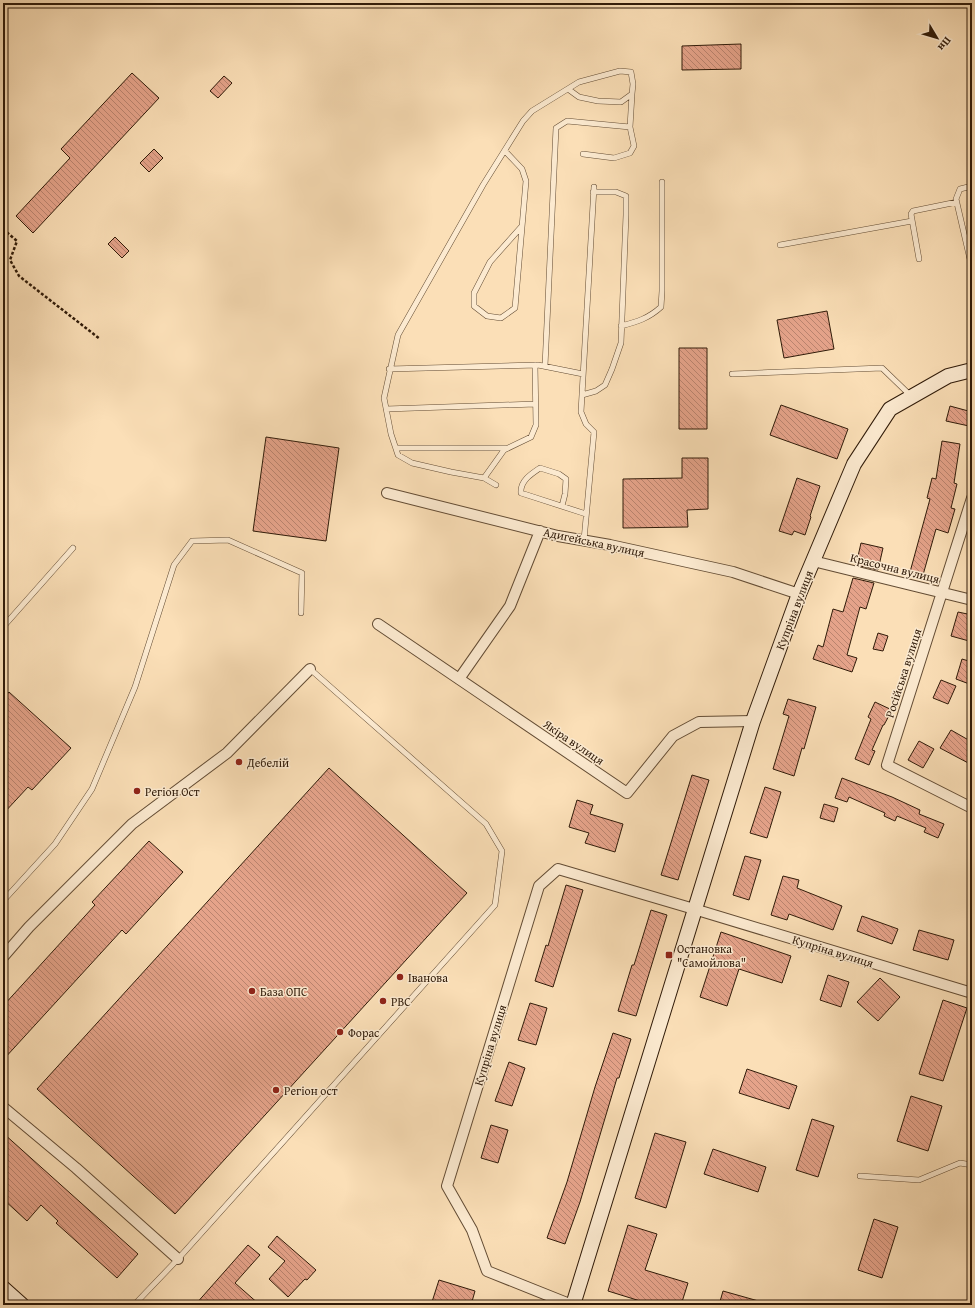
<svg xmlns="http://www.w3.org/2000/svg" width="975" height="1308" font-family="'Gentium Book Plus',serif">
	<style>
		.building { fill: url(#building-back-hatch); stroke: #301b09 }
		.lines { fill: none; stroke-linecap: round; stroke-linejoin: round }
		.lane-casing { stroke: #634c34; stroke-width: 6 }
		.street-casing { stroke: #634c34; stroke-width: 12 }
		.secondary-casing { stroke: #301b09; stroke-width: 16 }
		.path { stroke: #301b09; stroke-width: 2.5; stroke-dasharray: 3 2; stroke-linecap: butt }
		.lane { stroke: #fcead0; stroke-width: 5 }
		.street { stroke: #fcead0; stroke-width: 10 }
		.secondary { stroke: #fcead0; stroke-width: 14 }
		.poi-dot { fill: #8f2418; stroke: #fcead0; stroke-width: 1.5 }
		.labels { text-anchor: middle; dominant-baseline: central; stroke-width: 3; stroke-linejoin: round; paint-order: stroke }
		.street-label { font-size: 12px; fill: #301b09; stroke: #fcead0 }
		.poi-label { font-size: 12px; fill: #301b09; stroke: #fcead0; text-anchor: start }
	</style>
	<defs>
		<pattern id="building-back-hatch" width="6" height="6" patternUnits="userSpaceOnUse"><rect width="6" height="6" fill="#e5a38a"/><path d="M-1 5l2 2M0 0l6 6M5-1l2 2" fill="none" stroke="#ba846f"/></pattern>
	</defs>
	<rect width="100%" height="100%" fill="#fbdfb7"/>
	<filter id="stains"><feTurbulence type="fractalNoise" baseFrequency=".005" numOctaves="4"/><feColorMatrix values="0 0 0 0 .2 0 0 0 0 .09 0 0 0 0 .02 0 0 0 .5 -.17"/></filter>
	<radialGradient id="worn" r=".72"><stop offset=".6" stop-color="#630" stop-opacity="0"/><stop offset="1" stop-color="#630" stop-opacity=".3"/></radialGradient>
	<path class="building" d="M741,44V69L682,70V46Z
		M132,73L159,98L33,233L16,216L70,158L61,149Z
		M224,76L232,83L218,98L210,91Z
		M154,149L163,158L149,172L140,163Z
		M115,237L129,251L122,258L108,244Z
		M827,311L834,349L784,358L777,320Z
		M679,348H707V429H679Z
		M781,405L848,429L837,459L770,435Z
		M950,406L972,412L969,426L946,421Z
		M266,437L339,448L326,541L253,531Z
		M942,441L960,444L954,483L957,484L951,508L955,509L948,533L936,529L923,575L910,572L930,499L927,498L932,478L936,479Z
		M682,458H708V509L687,510L688,527L623,528V479L682,478Z
		M797,478L820,486L810,516L811,517L805,535L794,531L792,535L779,531Z
		M861,543L883,548L878,570L856,565Z
		M853,578L874,583L866,609L860,607L847,655L857,658L852,672L813,659L818,645L823,647L833,609L843,612Z
		M958,612L972,615V629L969,641L951,636Z
		M878,633L888,636L883,651L873,649Z
		M962,659L972,662V685L956,679Z
		M941,680L956,686L948,704L933,698Z
		M9,692L71,748L32,790L28,787L3,814V699Z
		M788,699L816,707L804,749L802,748L794,776L773,769L789,716L783,714Z
		M875,702L892,710L884,725H883L872,750L875,751L869,765L855,759L871,719L868,717Z
		M951,730L972,742V765L940,748Z
		M919,741L934,749L923,768L908,760Z
		M329,768L467,893L175,1214L37,1089Z
		M692,775L709,780L678,880L661,875Z
		M842,778L892,797L920,810L919,814L944,824L938,838L924,832L926,828L897,816L895,821L884,816L885,813L849,797L847,802L835,798Z
		M765,787L781,792L767,838L750,833Z
		M577,800L593,805L590,814L623,824L615,852L585,843L589,833L569,827Z
		M824,804L838,808L834,822L820,818Z
		M149,841L183,872L126,934L122,930L3,1060V1006L95,905L92,902Z
		M745,856L761,860L749,900L733,895Z
		M783,876L799,880L797,888L842,906L833,930L789,914L787,920L771,915Z
		M566,885L583,890L553,987L535,981L546,945L548,946Z
		M651,910L667,915L636,1016L618,1011L632,965H634Z
		M862,916L898,929L892,944L857,931Z
		M919,930L954,940L948,960L913,950Z
		M721,932L791,956L782,983L739,969L727,1006L700,997Z
		M828,975L849,982L841,1007L820,1000Z
		M880,978L900,997L878,1021L857,1002Z
		M943,1000L967,1008L943,1081L919,1074Z
		M530,1003L547,1008L536,1045L518,1040Z
		M613,1033L631,1039L619,1078H617L580,1202L565,1244L547,1238L567,1182L595,1087Z
		M509,1062L525,1068L512,1106L495,1101Z
		M747,1069L797,1086L789,1109L739,1093Z
		M911,1096L942,1106L928,1151L897,1141Z
		M812,1119L834,1126L818,1177L796,1170Z
		M491,1125L508,1130L498,1163L481,1158Z
		M3,1133L138,1254L117,1278L56,1223L58,1221L41,1205L27,1221L3,1199Z
		M655,1133L686,1142L666,1208L635,1198Z
		M713,1149L766,1167L758,1192L704,1174Z
		M874,1219L898,1227L882,1278L858,1270Z
		M628,1225L657,1234L645,1270L688,1283L681,1305H653L608,1291Z
		M277,1236L316,1270L307,1280L305,1279L288,1297L269,1279L285,1261L268,1247Z
		M248,1245L260,1255L235,1283L260,1305H195Z
		M439,1280L475,1291L471,1305H431Z
		M723,1291L762,1302L761,1305H719Z"/>
	<g class="lines">
		<g class="lane-casing">
			<path id="lane" d="M630,127L632,94
				M505,151L522,169L526,181L515,308L501,318L487,316L474,306V293L490,262L522,226
				M972,186L960,189L956,199L972,268
				M780,245L912,221
				M919,259L911,214L913,211L957,202
				M621,326C637,322 649,318 661,307L662,291V182
				M545,366L556,128L567,121L630,127L634,146L630,153L614,158L583,154
				M389,369L538,365L583,374
				M732,374L882,368L911,396
				M582,395L596,391L605,385L612,369L621,343L626,215V196L616,192H593
				M386,409L535,404
				M396,448H506
				M484,478L504,450L531,437L536,425L535,365
				M496,485L484,478L451,472L412,463L398,455L391,434L384,398L398,335L483,185L523,121L532,111L579,82L620,71L631,72L633,84L632,94L621,102L598,101L579,97L568,89
				M562,506L565,494L566,479L559,474L540,468C531,474 520,481 521,493L586,514
				M584,540L594,432L586,424L581,412L594,187
				M3,627L73,548
				M3,901L55,844L92,789L135,687L174,565L192,541L228,540L302,573L301,613
				M860,1176L919,1180L960,1163L972,1165
				M134,1305L178,1259L495,905L502,851L486,824L310,669"/>
		</g>
		<g class="street-casing">
			<path id="street" d="M387,493L558,536L610,545L733,572L799,594
				M972,498L887,765L972,808
				M813,561L972,600
				M378,624L627,793L673,736L699,722L753,721
				M459,679L510,606L540,531
				M3,957L29,927L132,824L227,753L310,669
				M3,1107L76,1168L178,1259
				M572,1305L487,1271L472,1230L447,1186L539,886L558,869L694,909L972,993"/>
		</g>
		<g class="secondary-casing">
			<path id="secondary" d="M3,1288L22,1305
				M573,1305L753,721L799,594L813,561L854,464L890,409L948,376L972,370"/>
		</g>
		<path class="path" d="M3,229L17,241L10,260L19,276L100,339"/>
		<use href="#lane" class="lane"/>
		<use href="#street" class="street"/>
		<use href="#secondary" class="secondary"/>
	</g>
	<g class="poi-dot">
		<circle cx="239" cy="762" r="4"/>
		<circle cx="137" cy="791" r="4"/>
		<rect x="665" y="951" width="8" height="8" rx="2"/>
		<circle cx="400" cy="977" r="4"/>
		<circle cx="252" cy="991" r="4"/>
		<circle cx="383" cy="1001" r="4"/>
		<circle cx="340" cy="1032" r="4"/>
		<circle cx="276" cy="1090" r="4"/>
	</g>
	<g class="labels">
		<g class="street-label">
			<text transform="translate(594 542) rotate(12)">Адигейська вулиця</text>
			<text transform="translate(895 568) rotate(14)">Красочна вулиця</text>
			<text transform="translate(794 610) rotate(-69)">Купріна вулиця</text>
			<text transform="translate(903 673) rotate(-72)">Російська вулиця</text>
			<text transform="translate(574 742) rotate(34)">Якіра вулиця</text>
			<text transform="translate(833 951) rotate(17)">Купріна вулиця</text>
			<text transform="translate(490 1045) rotate(-73)">Купріна вулиця</text>
		</g>
		<g class="poi-label">
			<text x="247" y="762">Дебелій</text>
			<text x="145" y="791">Регіон Ост</text>
			<text x="677" y="948">Остановка<tspan x="677" dy="14">"Самойлова"</tspan></text>
			<text x="408" y="977">Іванова</text>
			<text x="260" y="991">База ОПС</text>
			<text x="391" y="1001">РВС</text>
			<text x="348" y="1032">Форас</text>
			<text x="284" y="1090">Регіон ост</text>
		</g>
	</g>
	<rect width="975" height="1308" fill="none" stroke="#fbdfb7" stroke-width="16"/>
	<rect x="4" y="4" width="967" height="1300" fill="none" stroke="#301b09" stroke-width="2"/>
	<rect x="8" y="8" width="959" height="1292" fill="none" stroke="#301b09"/>
	<g transform="translate(937 38) rotate(128)" stroke="#fcead0" stroke-width="3" paint-order="stroke">
	<path d="M0-3L7 15L0 10L-7 15Z" fill="#301b09"/>
	<text y="-6" font-size="11" font-weight="bold" text-anchor="middle" fill="#301b09">Пн</text>
	</g>
	<rect width="100%" height="100%" filter="url(#stains)"/>
	<rect width="100%" height="100%" fill="url(#worn)"/>
</svg>
